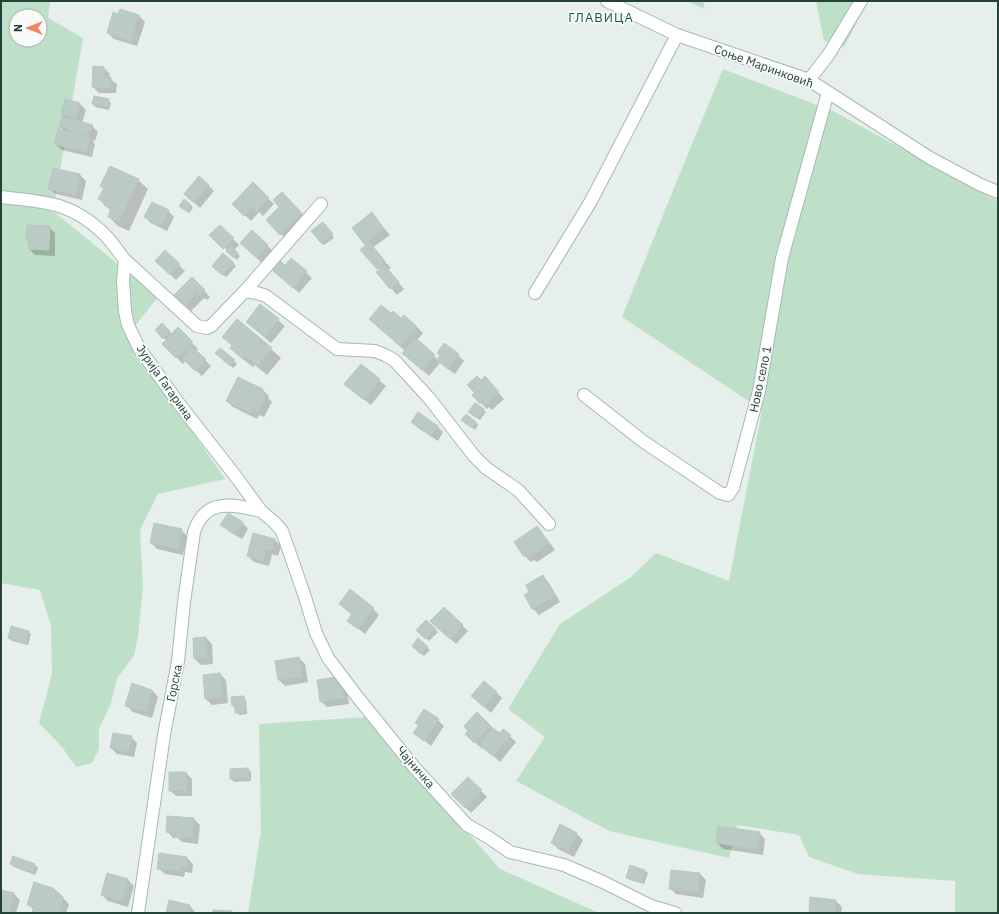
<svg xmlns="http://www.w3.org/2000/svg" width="999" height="914" font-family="'IBM Plex Sans',sans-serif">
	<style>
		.green { fill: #bfe0c8; fill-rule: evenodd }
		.shadow { fill: #0003 }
		.building { fill: #bbcac4; stroke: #b8c9c2 }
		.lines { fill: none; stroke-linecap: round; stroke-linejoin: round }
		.minor-casing { stroke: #a8b8b2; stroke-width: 14 }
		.minor { stroke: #fff; stroke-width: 12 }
		.labels { text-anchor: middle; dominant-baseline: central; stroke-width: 3.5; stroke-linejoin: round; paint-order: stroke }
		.street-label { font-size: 12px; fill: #24423a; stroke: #f7fbf9 }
		.neighbourhood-label { font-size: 13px; letter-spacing: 1px; fill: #1f5548; stroke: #f7fbf9 }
	</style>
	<rect width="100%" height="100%" fill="#e6efeb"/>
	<path class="green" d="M1,1H50L48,18L83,38L53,211L158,297L127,336L225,479L158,494L140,530L143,588L138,636L134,656L117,678L111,703L99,729V749L92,763L76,767L62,747L39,723L52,674L51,626L40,590L1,583ZM16,16H40V40H16Z
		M686,1H703L705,9Z
		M816,1H868L844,47L824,41Z
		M723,69L833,111L998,201V913H955V881L858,874L809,857L799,835L737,825L729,858L609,831L516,781L545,737L508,709L560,624L631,577L656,553L729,581L762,410L622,317L678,178Z
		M366,717L500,869L599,913H248L261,831L259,724Z"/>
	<path class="shadow" d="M119,15L139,16L145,22L137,46L114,39L108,33Z
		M104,68L110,74L109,78L117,84L116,93H99L93,87Z
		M66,100L80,104L86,110L82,123L92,126L98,132L95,141L92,140L95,144L92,157L62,150L55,144L65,132L60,126L66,118L62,114Z
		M108,100L111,103L109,110L95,107L93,104Z
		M54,169L80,175L86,181L82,200L56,194L49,188Z
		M138,180L148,189L129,231L118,226L109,217L111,211L99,199L104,189L101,186Z
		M253,184L274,204L263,216L259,212L251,221L233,204Z
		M208,185L214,191L200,208L191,200Z
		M282,193L308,220L287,240L267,220L281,207Z
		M191,205L193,208L189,213L183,209Z
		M168,211L174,217L167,231L151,223L145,217Z
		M372,214L390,235L372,248L391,268L388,270L404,289L397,295L377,272L380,270L362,250L367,246L364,243Z
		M220,226L239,245L234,250L240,256L237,260L211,235Z
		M326,226L334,238L324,245L321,243Z
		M49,227L55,233V256L35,255L29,249V242L27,240Z
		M252,231L274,252L263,264L247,249Z
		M165,252L185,271L176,280L162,267Z
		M223,254L236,266L226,277L213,266Z
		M291,259L312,278L299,293L272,269L285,267Z
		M192,278L210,297L207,300L204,298L191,311L176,295Z
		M260,305L285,326L271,343L247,322Z
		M391,315L417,327L423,333L417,340L438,360L458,355L464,361L455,374L440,363L429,376L410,359L405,351L376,325Z
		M162,324L173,335L178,329L198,349L196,351L211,366L202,376L186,361L183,364L163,344L167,341L156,330Z
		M220,349L237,364L233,368L219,356Z
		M271,349L281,358L267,375L255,365L253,367L240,357Z
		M361,365L386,386L371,405L352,390Z
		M238,378L263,390L269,396L268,398L272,402L264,417L259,415L257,419L233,407L227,401Z
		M481,381L491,384L504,399L492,410L489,407L487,409L481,403Z
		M483,410L486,412L480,420L472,415Z
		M412,422L437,426L443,432L438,441L418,428Z
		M465,422H476L478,425L475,430Z
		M242,522L248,529L242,539L228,531L222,525Z
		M537,528L543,534L555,550L537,562L534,560L531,562L525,556Z
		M181,530L187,536L183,555L157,549L151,543Z
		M254,535L275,540L281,546L278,556L272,554L269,566L254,562L248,556Z
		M543,577L549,583L560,602L539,615L533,609L531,592Z
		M444,608L468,631L456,644L432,621Z
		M373,609L379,615L365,634L355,626L353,615L346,610Z
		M426,621L438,632L429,641L417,630Z
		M28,632L31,634L28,645L12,641L9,638Z
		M206,638L212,644L213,664L201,665L195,659Z
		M419,640L430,650L424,656L413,646Z
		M299,658L305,664L308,682L285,686L279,680L276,662Z
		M220,674L226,680L228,703L212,705L206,699Z
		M341,683L347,689L349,704L327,707L321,701Z
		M133,685L152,690L158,697L152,718L133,712L127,706Z
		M496,692L502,698L491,713L472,696Z
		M244,697L246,700L247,714L239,715L233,705Z
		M477,714L500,734L503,730L516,742L500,762L483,747L481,748L466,734L469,731Z
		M438,720L444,726L431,746L415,733L420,726L416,722Z
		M131,737L137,743L134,757L117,754L111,748Z
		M248,769L251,772V781L234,782L231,779Z
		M170,773H186L192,779V796H176L170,790Z
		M468,778L487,797L471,813L452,794Z
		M194,819L200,825L198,844L182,842L178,838H173L167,831Z
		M759,833L765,839L763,855L723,849L717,843Z
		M577,834L583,840L574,857L558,849L552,842Z
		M160,854L187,858L193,864L192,873L185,872L184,877L165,874L158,868Z
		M14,858L35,865L38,868L35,875L14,867L11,864Z
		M630,866L645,871L648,873L644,884L630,880L627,877Z
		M700,874L706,880L703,898L676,894L670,888Z
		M128,880L134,886L128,907L108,901L102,895Z
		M1,891L14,894L20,900L16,913H1Z
		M63,898L69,904L66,913H33L34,910L28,904Z
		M836,901L842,907L841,913H810Z
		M169,902L190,906L196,913H167Z"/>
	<path class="building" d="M120,9L139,15L131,41L107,33L113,12L118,14Z
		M93,66L104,67V77H111V88L92,87Z
		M94,96L109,99L107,107L92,104Z
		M65,99L80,103L76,118L61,114Z
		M62,116L93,125L89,136L59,127Z
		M58,129L90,137L86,152L54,144Z
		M110,166L139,179L119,222L108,217L111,208L104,205L105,202L98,199L104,188L100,186Z
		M53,168L80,174L76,195L48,189Z
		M199,176L209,185L194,203L184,194Z
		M253,182L269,198L256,211L253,207L244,216L232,204Z
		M282,192L302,213L280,235L266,220L279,207L273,200Z
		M184,199L191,205L186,211L179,206Z
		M152,202L169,210L161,226L144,217Z
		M372,212L384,229L364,244L352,228Z
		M323,222L333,234L321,243L311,231Z
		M27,225L50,226L49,250L28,249L29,241H26Z
		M220,225L234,238L223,249L209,235Z
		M252,230L268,245L257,258L240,243Z
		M369,242L385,261L377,269L360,250Z
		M231,246L238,253L234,258L226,251Z
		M165,250L180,264L170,275L155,261Z
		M223,253L234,263L222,275L212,266Z
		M291,258L307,271L293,288L271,269L279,260L285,265Z
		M384,265L399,282L390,289L376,272Z
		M192,277L205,290L200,295L197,292L185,305L174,295Z
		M260,304L279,319L265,337L246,322Z
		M381,305L391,313L393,311L401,318L404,315L417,327L400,346L369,319Z
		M237,319L272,348L257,366L245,356L243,359L230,348L232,345L222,337Z
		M162,323L170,331L163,339L155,330Z
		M178,327L193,342L176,358L162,344Z
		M416,338L435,355L422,370L402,353Z
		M444,343L459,354L448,369L437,360L440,355L437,353Z
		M192,347L206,359L195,371L182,358Z
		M220,348L235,360L230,366L215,353Z
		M361,364L380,379L364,400L344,384Z
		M477,376L481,380L485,376L499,392L485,405L482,401L480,404L472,395L475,393L467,385Z
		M238,377L263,389L261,393L266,395L258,412L253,409L251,414L226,401Z
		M475,403L484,409L477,418L468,412Z
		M418,412L438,426L431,436L411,422Z
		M466,414L476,422L472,428L461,420Z
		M228,513L243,522L235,534L220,525Z
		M154,523L182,529L178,549L150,543Z
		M537,526L549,543L530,557L528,554L524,557L514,542Z
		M253,533L275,539L272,550L266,549L263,561L247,556Z
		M543,575L555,596L532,609L524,595L529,592L526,585Z
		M350,589L374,608L358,629L347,621L352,614L339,604Z
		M444,607L463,625L450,639L430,621Z
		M426,620L436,629L425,639L416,630Z
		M11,626L29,631L25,643L8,638Z
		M206,637L207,658L194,659L193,638Z
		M418,638L428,647L421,654L412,646Z
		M299,657L302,677L278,680L275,661Z
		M220,673L223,697L205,699L203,675Z
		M336,677L341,682L344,698L320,702L317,680Z
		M484,681L497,692L484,707L471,696Z
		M132,683L152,690L146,712L125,706Z
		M244,696L245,712L235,713V706H232L231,697Z
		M424,709L439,719L424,741L413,733L419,725L415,723Z
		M477,712L491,726L474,743L465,734L468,731L464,726Z
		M493,728L500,733L503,729L511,735L493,756L479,745Z
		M113,733L132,736L128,752L110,748Z
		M248,768L249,778L230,779V769Z
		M169,772H186L187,790L169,791Z
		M468,777L482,790L465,808L451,794Z
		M167,816L194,818L192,838L175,837L176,833L166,832Z
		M560,824L577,833L568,852L551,843Z
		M718,826L760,832L757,849L716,843Z
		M159,853L187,857L186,867L179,866V871L157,869Z
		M13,856L35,864L32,873L10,864Z
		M630,865L645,870L642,882L626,878Z
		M671,870L700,873L698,892L669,889Z
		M107,873L128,879L122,901L101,895Z
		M34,882L53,888L63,897L59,913H32L34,907L27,905Z
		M1,890L14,893L9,913H1Z
		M810,897L836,900L835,913H809Z
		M169,900L190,905L188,913H166Z
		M213,910L232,911V913H213Z"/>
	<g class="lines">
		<g class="minor-casing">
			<path id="minor" d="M607,1L677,35L809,80L930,158L981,185L998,192
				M809,80L829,54L861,1
				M1,197C43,202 68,201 101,231C110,239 117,250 125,260L123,280L125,312L128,325L139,348L180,405L237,478L261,511L274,522L282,531L304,594L316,633L328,658L359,699L414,767L467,825L488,837L510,852L564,865L603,882L651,906L675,913
				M125,260L197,326L207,328L211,326L245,291L321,204
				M245,291L257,293L266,296L337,349L375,351L385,355L394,360L429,398L474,456L486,468L518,490L549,524
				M535,293L591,201L677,35
				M584,395L644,442L720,493L728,495L733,488L759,391L782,258L828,92
				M138,913L164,735L178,661L184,602L194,532C205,498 232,504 261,511"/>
		</g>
		<use href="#minor" class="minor"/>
	</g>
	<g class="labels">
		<g class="street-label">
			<text transform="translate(764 66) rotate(20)">Соње Маринковић</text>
			<text transform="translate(760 379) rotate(-78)">Ново село 1</text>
			<text transform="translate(165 382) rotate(55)">Јурија Гагарина</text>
			<text transform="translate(174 683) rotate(-79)">Горска</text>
			<text transform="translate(416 767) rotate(49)">Чајничка</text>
		</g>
		<g class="neighbourhood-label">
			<text x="601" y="17">ГЛАВИЦА</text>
		</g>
	</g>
	<rect width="999" height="914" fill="none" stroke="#24423a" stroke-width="4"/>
	<g transform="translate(28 28) rotate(270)"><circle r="19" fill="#f7fbf9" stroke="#a3b1ad"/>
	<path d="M0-3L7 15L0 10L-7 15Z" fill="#f4845f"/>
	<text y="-6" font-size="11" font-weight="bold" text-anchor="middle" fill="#24423a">N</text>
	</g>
</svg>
